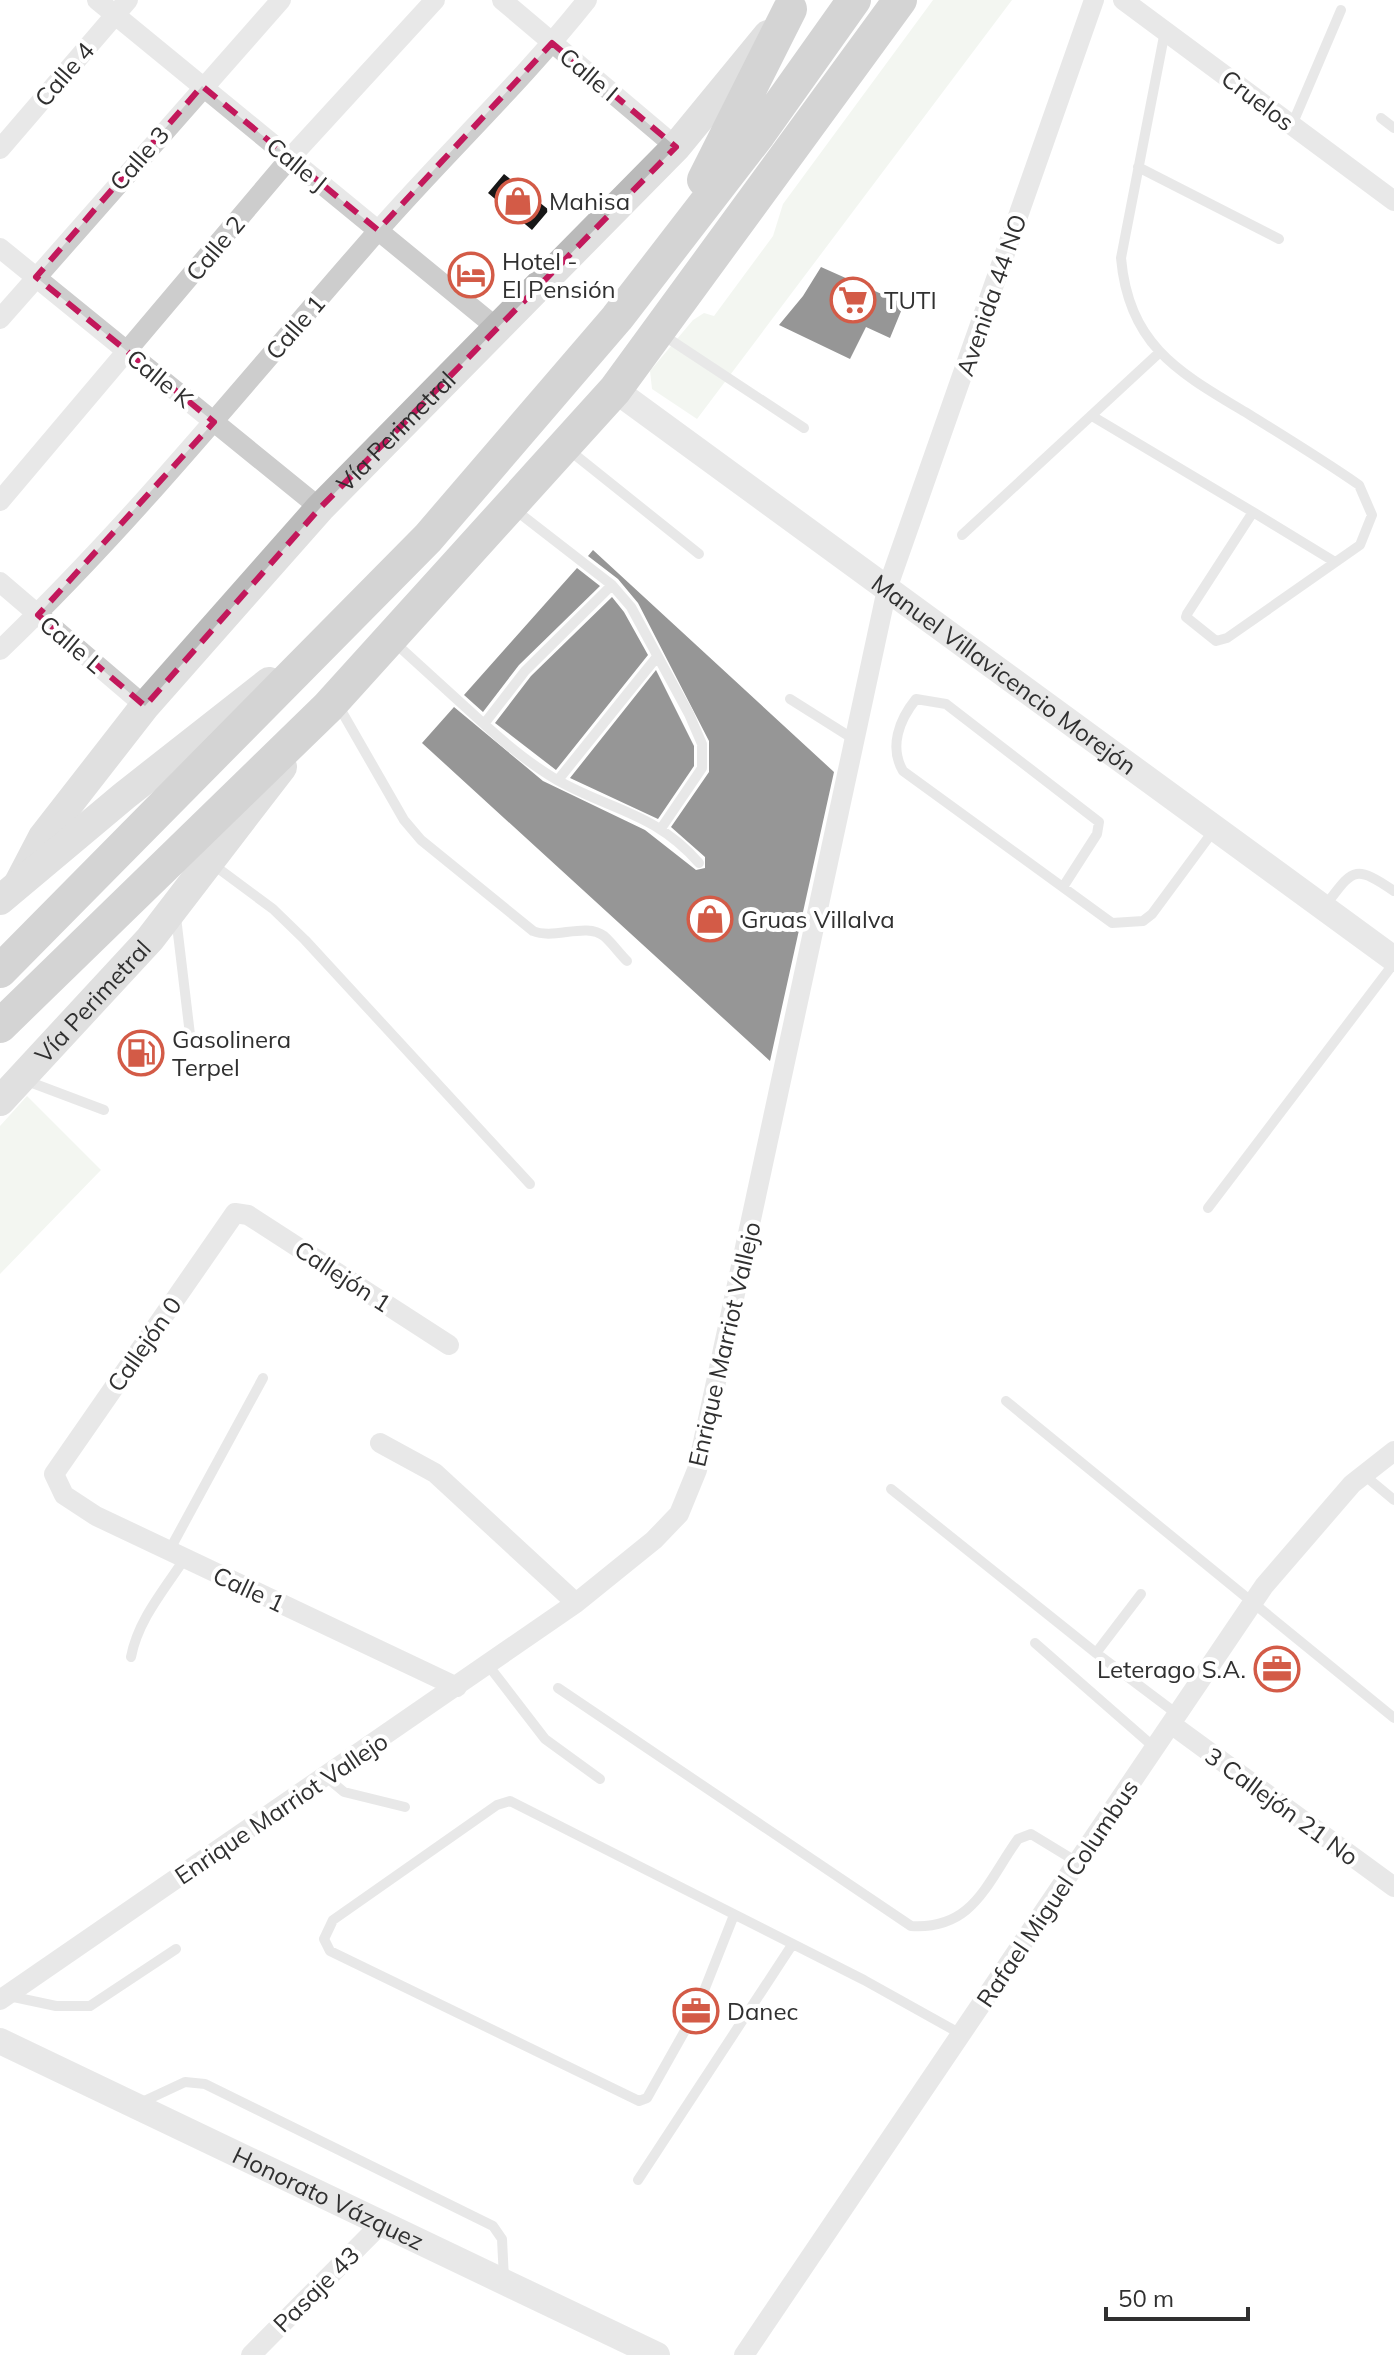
<svg xmlns="http://www.w3.org/2000/svg" width="1394" height="2355" font-family="Mulish,sans-serif">
	<style>
		.green { fill: #e4ece0 }
		.building { fill: #171717 }
		.lines { fill: none; stroke-linecap: round; stroke-linejoin: round }
		.service { stroke: #cdcdcd; stroke-width: 10 }
		.minor { stroke: #cdcdcd; stroke-width: 20 }
		.tertiary { stroke: #cdcdcd; stroke-width: 26 }
		.secondary { stroke: #bababa; stroke-width: 30 }
		.trunk { stroke: #a0a0a0; stroke-width: 34 }
		.marked { fill: none; stroke: #c2185b; stroke-width: 6; stroke-dasharray: 16 10; stroke-linejoin: round }
		.labels { text-anchor: middle; dominant-baseline: central; stroke-width: 8; stroke-linejoin: round; paint-order: stroke }
		.street-label { font-size: 24px; fill: #303030; stroke: #fff }
		.poi-label { font-size: 24px; fill: #303030; stroke: #fff; text-anchor: start }
	</style>
	<rect width="100%" height="100%" fill="#fff"/>
	<path class="green" d="M933,0H1012L697,419L652,389L650,371L693,320L704,313L714,316L773,236L783,204Z
		M27,1096L101,1170L0,1274V1126Z"/>
	<path class="building" d="M504,174L549,210L532,230L488,193Z
		M459,255L493,281L483,295L449,269Z
		M821,267L904,304L890,338L866,327L850,359L779,325L803,296Z
		M593,550L834,772L770,1061L422,743L454,707L543,781L645,830L696,870L705,868V857L671,827L709,772V741L638,603L618,579L588,556Z
		M577,568L600,586L519,665L483,712L464,695Z
		M612,597L624,612L648,655L556,770L495,723L531,676Z
		M656,670L694,746V766L658,819L570,778Z"/>
	<g class="lines">
		<path class="service" d="M1381,118L1394,128
			M1292,125L1341,10
			M1138,167L1279,239
			M663,335L804,428
			M1092,416L1253,512L1187,614L1186,617L1216,641L1227,638L1360,545L1372,515L1359,485C1323,460 1287,438 1250,415C1180,373 1129,347 1121,258L1165,31
			M569,450L699,554
			M514,509L612,585L631,607L689,714L702,744V768L662,827
			M1253,512L1335,562
			M962,535L1160,352
			M612,585L525,671L484,724C507,745 530,764 557,780C612,811 654,812 699,863
			M394,642L484,724
			M790,699L855,740
			M338,705L404,820L421,840L533,931C554,940 586,922 604,936C612,943 619,953 627,961
			M558,780L656,658
			M211,863L273,909L305,940L530,1184
			M1063,887L1097,834L1099,822L946,704L916,699C899,720 889,747 903,771L1112,923L1143,921L1152,914L1214,830
			M1325,906C1353,870 1353,863 1394,891
			M176,917L191,1043
			M27,1081L104,1110
			M1208,1208L1394,963
			M1006,1401L1394,1718
			M1364,1475L1394,1500
			M891,1489L1096,1653
			M169,1551L263,1378
			M1141,1594L1096,1653L1177,1714
			M1035,1643L1155,1748
			M131,1657C138,1620 164,1590 185,1558
			M488,1665L545,1739L600,1779
			M558,1688L911,1926C973,1930 986,1884 1018,1839L1031,1834L1077,1862
			M326,1777L344,1792L405,1807
			M734,1915L696,2011L647,2098L639,2101L330,1951L324,1939L333,1920L497,1805L510,1801L864,1980L961,2034
			M9,1996L56,2006H90L176,1949
			M140,2103L185,2082L205,2084L493,2226L502,2239L504,2279
			M638,2180L792,1945"/>
		<path class="minor" d="M97,0L497,328
			M502,0L676,147
			M1123,0L1394,201
			M0,149L128,0
			M0,248L320,508
			M0,319L281,0
			M0,501L290,158L435,0
			M0,582L145,706
			M0,650C135,521 253,373 376,233C445,154 522,82 587,0
			M449,1345L248,1215L235,1213L54,1474L64,1495L96,1516L457,1687
			M380,1443L435,1473L576,1603
			M1171,1724L1394,1887
			M0,2000L576,1603L654,1540L679,1514L697,1470L887,589L1094,0
			M251,2355L381,2224
			M744,2355L1264,1586L1352,1484L1394,1451"/>
		<g class="tertiary">
			<path id="s1" d="M615,390L1394,959"/>
			<path id="s2" d="M0,2041L657,2355"/>
		</g>
		<g class="secondary">
			<path id="s3" d="M19,883L43,837L145,706L320,508L676,147L768,35"/>
			<path d="M0,900L124,796L269,682"/>
			<path id="s4" d="M0,1101L150,939L282,767"/>
		</g>
		<path class="trunk" d="M704,180L790,9
			M0,971L428,538L617,318L759,134L854,0
			M0,1026L328,707L615,390L900,0"/>
	</g>
	<path d="M0 0H1394V2355H0ZM552,43L676,147L320,508L145,706L38,615L214,422L36,277L202,86L378,230Z" fill="#fff" fill-opacity=".55" fill-rule="evenodd"/>
	<path class="marked" d="M552,43L676,147L320,508L145,706L38,615L214,422L36,277L202,86L378,230Z"/>
	<defs>
		<g id="shop-ring" transform="scale(2.3)"><circle r="9.5" fill="#fff" stroke="#d35b47" stroke-width="1.5"/><path d="M-5-2.5h2.3a2.7 3.5 0 0 1 5.4 0H5L5.5 6h-11ZM-1.5-2.5h3a1.5 2.3 0 0 0-3 0Z" fill="#d35b47"/></g>
		<g id="hotel-ring" transform="scale(2.3)"><circle r="9.5" fill="#fff" stroke="#d35b47" stroke-width="1.5"/><path d="M-6-4.5h1.5V1H6V5H4.5V3h-9V5H-6ZM-4 0a1.8 1.8 0 1 1 3.6 0ZM.5 0V-2.5h3Q6-2.5 6 0Z" fill="#d35b47"/></g>
		<g id="supermarket-ring" transform="scale(2.3)"><circle r="9.5" fill="#fff" stroke="#d35b47" stroke-width="1.5"/><path d="M-6-5.5h2.5l.6 2H6L4.5 2H-2.5L-4.4-4H-6ZM-1.5 3.2a1.3 1.3 0 1 0 .1 0ZM3 3.2a1.3 1.3 0 1 0 .1 0Z" fill="#d35b47"/></g>
		<g id="fuel-ring" transform="scale(2.3)"><circle r="9.5" fill="#fff" stroke="#d35b47" stroke-width="1.5"/><path d="M-5.5-6h7V0h2V4h1.3V-2.5L3-4.5l.8-.8L6-3V5H2.5V1h-1V6h-7ZM-4.2-4.7v3.2H.2V-4.7Z" fill="#d35b47"/></g>
		<g id="office-ring" transform="scale(2.3)"><circle r="9.5" fill="#fff" stroke="#d35b47" stroke-width="1.5"/><path d="M-6-3h4V-5.5h4V-3h4V5H-6ZM-1-4.5V-3h2v-1.5ZM-6 0V1H6V0Z" fill="#d35b47"/></g>
	</defs>
	<g fill-rule="evenodd">
		<use href="#shop-ring" x="518" y="201"/>
		<use href="#hotel-ring" x="471" y="275"/>
		<use href="#supermarket-ring" x="853" y="300"/>
		<use href="#shop-ring" x="710" y="919"/>
		<use href="#fuel-ring" x="141" y="1053"/>
		<use href="#office-ring" x="1277" y="1669"/>
		<use href="#office-ring" x="696" y="2011"/>
	</g>
	<g class="labels">
		<g class="street-label">
			<text transform="translate(64 74) rotate(-49)">Calle 4</text>
			<text transform="translate(589 74) rotate(40)">Calle I</text>
			<text transform="translate(1258 100) rotate(37)">Cruelos</text>
			<text transform="translate(139 158) rotate(-49)">Calle 3</text>
			<text transform="translate(297 164) rotate(39)">Calle J</text>
			<text transform="translate(215 248) rotate(-50)">Calle 2</text>
			<text transform="translate(991 295) rotate(-71)">Avenida 44 NO</text>
			<text transform="translate(295 327) rotate(-49)">Calle 1</text>
			<text transform="translate(160 378) rotate(39)">Calle K</text>
			<text stroke="none"><textPath href="#s3" startOffset="590">Vía Perimetral</textPath></text>
			<text transform="translate(72 644) rotate(40)">Calle L</text>
			<text stroke="none"><textPath href="#s1" startOffset="482">Manuel Villavicencio Morejón</textPath></text>
			<text stroke="none"><textPath href="#s4" startOffset="136">Vía Perimetral</textPath></text>
			<text transform="translate(343 1276) rotate(33)">Callejón 1</text>
			<text transform="translate(144 1344) rotate(-55)">Callejón 0</text>
			<text transform="translate(724 1344) rotate(-77)">Enrique Marriot Vallejo</text>
			<text transform="translate(249 1589) rotate(25)">Calle 1</text>
			<text transform="translate(1282 1806) rotate(36)">3 Callejón 21 No</text>
			<text transform="translate(281 1808) rotate(-34)">Enrique Marriot Vallejo</text>
			<text transform="translate(1057 1893) rotate(-56)">Rafael Miguel Columbus</text>
			<text stroke="none"><textPath href="#s2" startOffset="364">Honorato Vázquez</textPath></text>
			<text transform="translate(316 2289) rotate(-45)">Pasaje 43</text>
		</g>
		<g class="poi-label">
			<text x="549" y="201">Mahisa</text>
			<text x="502" y="261">Hotel -<tspan x="502" dy="28">El Pensión</tspan></text>
			<text x="884" y="300">TUTI</text>
			<text x="741" y="919">Gruas Villalva</text>
			<text x="172" y="1039">Gasolinera<tspan x="172" dy="28">Terpel</tspan></text>
			<text x="1246" y="1669" text-anchor="end">Leterago S.A.</text>
			<text x="727" y="2011">Danec</text>
		</g>
	</g>
	<path d="M1106 2307v12h142v-12" fill="none" stroke="#303030" stroke-width="4"/>
	<text x="1118" y="2307" font-size="24" fill="#303030" stroke="#ffffff" stroke-width="6" paint-order="stroke">50 m</text>
</svg>
